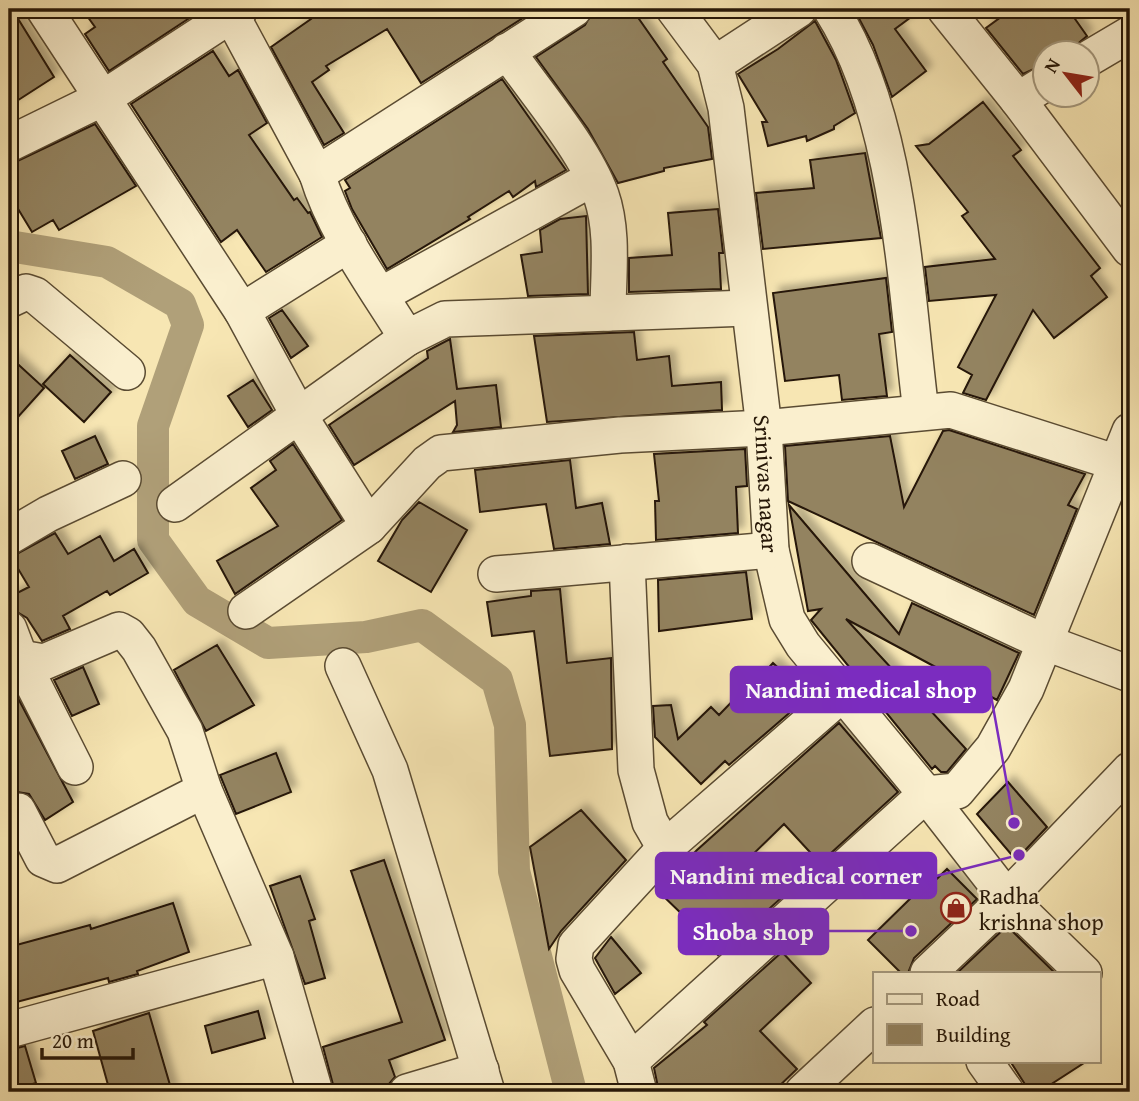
<svg xmlns="http://www.w3.org/2000/svg" width="1139" height="1101" font-family="'Gentium Book Plus',serif">
	<style>
		.lines { fill: none; stroke-linecap: round; stroke-linejoin: round }
		.canal { stroke: #b0a079; stroke-width: 32 }
		.building { fill: #938360; stroke: #261707; stroke-width: 2; filter: url(#shadow) }
		.minor-casing { stroke: #5a4b32; stroke-width: 38 }
		.minor { stroke: #faefce; stroke-width: 35 }
		.labels { text-anchor: middle; dominant-baseline: central; stroke-width: 5; stroke-linejoin: round; paint-order: stroke }
		.street-label { font-size: 23px; fill: #261707; stroke: #faefce }
		.poi-label { font-size: 23px; fill: #261707; stroke: #faefce; text-anchor: start }
		.leader { fill: none; stroke: #7b2cbf; stroke-width: 2.5 }
		.callout-dot { fill: #7b2cbf; stroke: #faefce; stroke-width: 2.5 }
		.callout { fill: #7b2cbf; stroke: #7b2cbf; stroke-width: 2.5 }
		.callout-label { font-size: 24px; text-anchor: middle; font-weight: bold; fill: #fff }
	</style>
	<defs>
		<filter id="shadow"><feDropShadow dx="6" dy="-6" stdDeviation="3.5" flood-color="#0004"/></filter>
	</defs>
	<rect width="100%" height="100%" fill="#f7e6b3"/>
	<filter id="stains"><feTurbulence type="fractalNoise" baseFrequency=".00286" numOctaves="4"/><feColorMatrix values="0 0 0 0 .2 0 0 0 0 .09 0 0 0 0 .02 0 0 0 .5 -.17"/></filter>
	<radialGradient id="worn" r=".72"><stop offset=".6" stop-color="#630" stop-opacity="0"/><stop offset="1" stop-color="#630" stop-opacity=".3"/></radialGradient>
	<g class="lines">
		<path class="canal" d="M9,246L107,262L180,304L188,325L153,426V540L197,601L268,643L366,637L422,625L497,680L510,725L514,871L571,1092"/>
	</g>
	<path class="building" d="M9,9H12L54,77L9,106Z
		M82,9H185L191,17L109,71L85,34L95,27Z
		M305,9H537L421,83L387,29L326,66L329,70L312,82L344,133L324,145L271,47L311,19Z
		M594,9H632L667,59L663,62L708,127L712,159L664,168V171L618,183L588,129L536,57L585,25Z
		M854,9H922L895,29L926,71L892,97L873,45Z
		M1012,9H1068L1087,36L1068,52H1045V64L1023,74L986,28Z
		M815,21L836,60L855,113L834,126V129L807,141L806,136L768,146L762,122H767L738,74L778,49Z
		M213,51L229,76L238,70L267,123L249,135L294,200L297,198L308,213L310,212L322,237L266,272L237,230L221,242L131,104Z
		M502,79L566,170L536,187L535,181L513,197L509,191L468,217L470,219L387,269L352,209L345,191L350,188L345,180Z
		M983,102L1021,150L1013,156L1100,268L1091,276L1107,297L1054,338L1033,310L986,400L963,393L972,375L958,367L996,295L929,301L925,267L995,259L962,216L968,212L916,146L929,144Z
		M95,124L136,186L59,230L53,220L32,232L9,194V165Z
		M865,153L881,238L763,249L756,193L814,188L810,160Z
		M718,209L723,253H719L721,289L629,292V258L672,255L668,213Z
		M586,216L588,294L528,296L521,255L542,252L540,230L560,219Z
		M886,278L892,332L879,334L887,396L842,400L839,375L785,381L773,293Z
		M282,310L308,346L291,358L269,318Z
		M634,332L637,360L669,356L672,386L721,382L722,410L547,422L534,336Z
		M450,339L457,389L496,385L501,427L453,432L457,425L455,401L354,465L329,425L428,358L427,351Z
		M70,355L111,392L84,422L43,384Z
		M9,356L44,388L9,427Z
		M253,380L272,410L248,427L228,396Z
		M949,430L1085,474L1068,505L1077,509L1034,615L788,501L785,446L890,436L904,507L943,431Z
		M95,436L108,464L75,479L62,451Z
		M293,444L342,520L235,594L217,561L278,526L251,488L276,470L270,461Z
		M745,449L747,486L736,487L738,533L656,540L655,501H659L654,454Z
		M570,460L576,508L602,503L610,544L554,549L546,504L480,512L475,470Z
		M419,502L467,530L431,592L378,561L402,520Z
		M789,505L899,634L912,603L1019,653L997,700L846,619L966,749L947,772H941L935,766L932,769L811,620L821,609L808,611Z
		M55,533L68,554L100,536L114,561L134,549L148,573L110,595L107,591L63,616L70,629L42,641L27,618L12,609L9,602V597L29,587L11,557Z
		M746,572L752,619L659,631L658,580Z
		M560,589L567,663L611,658L612,749L550,756L534,631L492,636L487,602L531,596V591Z
		M217,645L254,705L206,731L174,670Z
		M773,663L809,696L729,765L725,761L701,784L655,737L653,706L671,705L678,739L711,707L719,715L746,687L748,690Z
		M83,667L99,704L72,716L54,680Z
		M11,685L73,802L45,820L29,794L11,791L9,787V687Z
		M839,723L898,792L820,863L784,824L743,864L780,899L718,955L689,921L658,891L697,850Z
		M276,753L291,792L236,814L220,775Z
		M1008,782L1047,827L1016,860L977,814Z
		M581,810L626,860L561,931L549,949L530,847Z
		M384,860L445,1040L389,1060L395,1077L389,1084L363,1092H335L323,1047L402,1022L351,871Z
		M947,869L977,899L914,958L908,973H901L868,940L916,893L919,896Z
		M300,876L315,919L309,921L325,978L305,984L270,886Z
		M173,903L189,952L137,971L138,974L109,982L108,978L9,1004V947L90,925L91,929Z
		M1007,926L1055,973H957Z
		M611,937L641,973L615,994L595,958Z
		M782,952L811,983L760,1031L797,1069L773,1092H659L654,1068L707,1025L704,1022Z
		M258,1011L265,1038L212,1053L205,1026Z
		M149,1013L172,1092H110L93,1031Z
		M25,1046L36,1083L9,1091V1050Z
		M1010,1061H1087L1039,1092H1030Z"/>
	<g class="lines">
		<g class="minor-casing">
			<g id="minor">
				<path d="M44,9L242,311L298,414L369,526"/>
				<path d="M228,9L317,174L574,9"/>
				<path id="s1" d="M674,9L715,64L726,108L764,428L771,550L787,619L803,645L926,794L1007,898L1084,973"/>
				<path d="M831,9C900,117 905,285 921,412"/>
				<path d="M945,9L1018,100"/>
				<path d="M507,51C536,93 584,148 601,195C614,232 608,276 608,313"/>
				<path d="M1086,60L1130,34"/>
				<path d="M715,64L799,9"/>
				<path d="M1044,84L1018,100L1130,249"/>
				<path d="M9,144L105,97L240,9"/>
				<path d="M317,174C335,233 375,286 407,338L445,319L748,308"/>
				<path d="M381,295L593,178"/>
				<path d="M9,300L26,292L35,295L127,372"/>
				<path d="M242,311L349,244"/>
				<path d="M175,504L407,338"/>
				<path d="M9,537L48,514L123,479"/>
				<path d="M870,561L1044,642L1130,674"/>
				<path d="M627,562L636,770L650,822L665,848"/>
				<path d="M496,574L771,550"/>
				<path d="M246,611L369,526L427,463L441,453L620,435L764,428L951,410L1130,467"/>
				<path d="M9,629L20,658L75,767"/>
				<path d="M9,663L20,658L44,662L119,630L128,635L139,649L185,731L204,790L276,957L315,1092"/>
				<path d="M343,666L390,770L487,1092"/>
				<path d="M9,811H18L43,859L57,865L204,790"/>
				<path d="M928,973L1007,898L1130,770"/>
				<path d="M9,1030L276,957"/>
				<path d="M631,1061L926,794L957,791L993,748L1026,689L1130,431"/>
				<path d="M984,1061L1006,1092"/>
				<path d="M407,1092L481,1070"/>
				<path d="M639,1092L631,1061L577,970L574,959L576,945L665,848L842,694"/>
				<path d="M803,1092L875,1025"/>
			</g>
		</g>
		<use href="#minor" class="minor"/>
	</g>
	<defs>
		<g id="shop-ring" transform="scale(1.575)"><circle r="9.5" fill="#faefce" stroke="#8f2418" stroke-width="1.5"/><path d="M-5-2.5h2.3a2.7 3.5 0 0 1 5.4 0H5L5.5 6h-11ZM-1.5-2.5h3a1.5 2.3 0 0 0-3 0Z" fill="#8f2418"/></g>
	</defs>
	<g fill-rule="evenodd">
		<use href="#shop-ring" x="956" y="908"/>
	</g>
	<g class="labels">
		<g class="street-label">
			<text stroke="none"><textPath href="#s1" startOffset="492">Srinivas nagar</textPath></text>
		</g>
		<g class="poi-label">
			<text x="979" y="895">Radha<tspan x="979" dy="26">krishna shop</tspan></text>
		</g>
	</g>
	<path class="leader" d="M1014 823L990 690M1019 855L936 876M911 931L828 931"/>
	<g class="callout-dot">
		<circle cx="1014" cy="823" r="7"/>
		<circle cx="1019" cy="855" r="7"/>
		<circle cx="911" cy="931" r="7"/>
	</g>
	<g class="callout">
		<rect x="731" y="667" width="259" height="45" rx="7"/>
		<rect x="656" y="853" width="280" height="45" rx="7"/>
		<rect x="679" y="909" width="149" height="45" rx="7"/>
	</g>
	<g class="callout-label">
		<text x="861" y="698">Nandini medical shop</text>
		<text x="796" y="884">Nandini medical corner</text>
		<text x="753" y="940">Shoba shop</text>
	</g>
	<rect width="1139" height="1101" fill="none" stroke="#f7e6b3" stroke-width="35"/>
	<rect x="10" y="10" width="1118" height="1080" fill="none" stroke="#261707" stroke-width="3.5"/>
	<rect x="18" y="18" width="1104" height="1066" fill="none" stroke="#261707" stroke-width="2"/>
	<rect x="873" y="972" width="228" height="91" fill="#faefce" stroke="#a5997e" stroke-width="2"/>
	<rect x="887" y="994" width="35" height="10" fill="#faefce" stroke="#a5997e" stroke-width="2"/>
	<text x="936" y="1006" font-size="21" fill="#261707">Road</text>
	<rect x="887" y="1024" width="35" height="21" fill="#938360" stroke="#a5997e" stroke-width="2"/>
	<text x="936" y="1042" font-size="21" fill="#261707">Building</text>
	<g transform="translate(1066 74) rotate(301)"><circle r="33" fill="#faefce" stroke="#a5997e" stroke-width="2"/>
	<path d="M0-5L12 26L0 18L-12 26Z" fill="#8f2418"/>
	<text y="-10" font-size="19" font-weight="bold" text-anchor="middle" fill="#261707">N</text>
	</g>
	<path d="M42 1048v10h91v-10" fill="none" stroke="#261707" stroke-width="3.5"/>
	<text x="52" y="1048" font-size="21" fill="#261707" stroke="#faefce" stroke-width="5" paint-order="stroke">20 m</text>
	<rect width="100%" height="100%" filter="url(#stains)"/>
	<rect width="100%" height="100%" fill="url(#worn)"/>
</svg>
